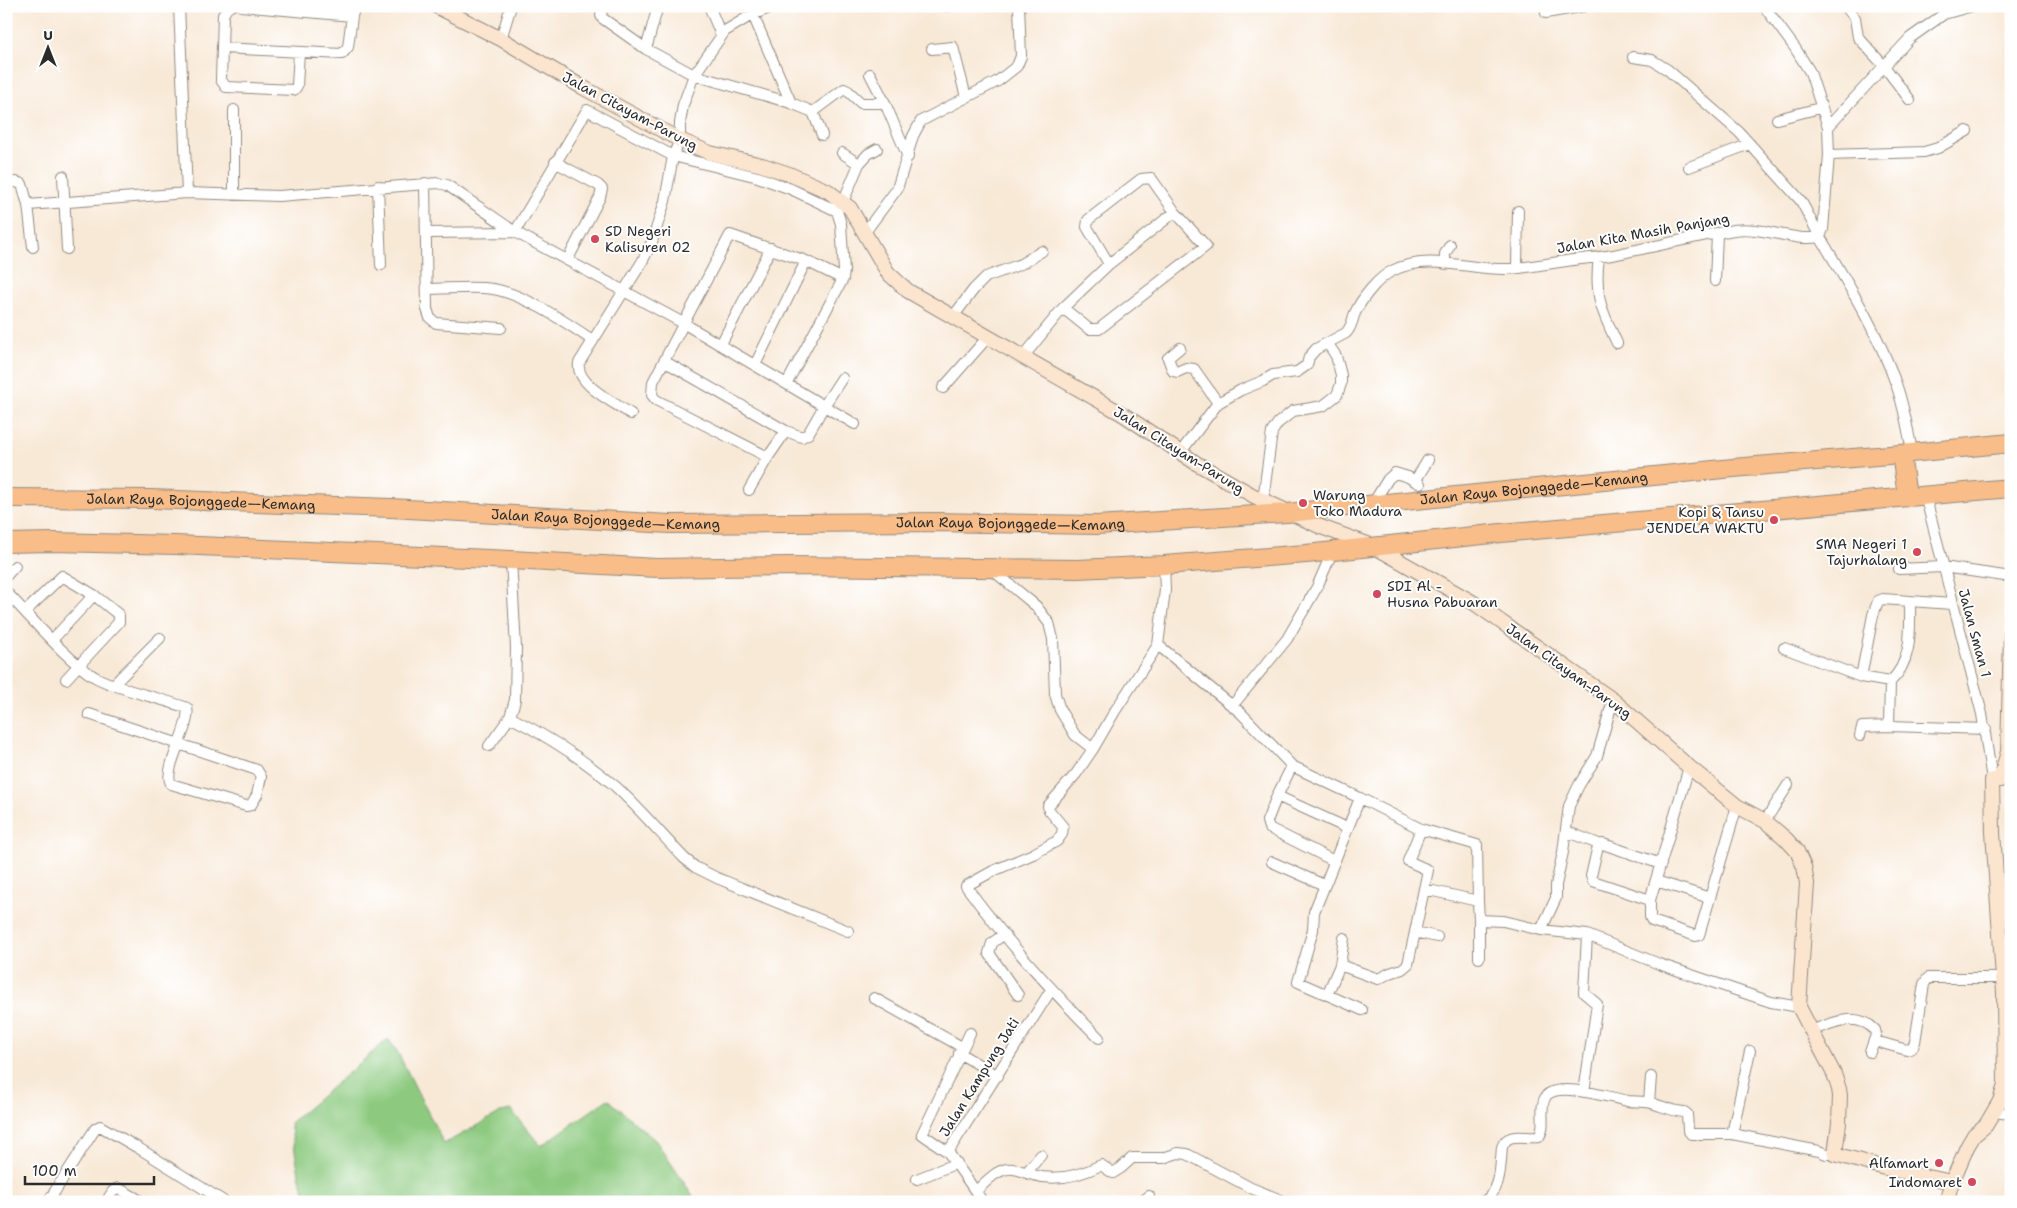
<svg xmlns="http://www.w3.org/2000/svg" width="2017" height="1208" font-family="'Shantell Sans',sans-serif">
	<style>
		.green { fill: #8dca80; stroke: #5c7a56 }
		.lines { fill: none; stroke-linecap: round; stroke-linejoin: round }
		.stream { stroke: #60c6de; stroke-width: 2.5 }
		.street-casing { stroke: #928a81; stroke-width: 12 }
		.secondary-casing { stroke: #928a81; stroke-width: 16 }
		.highway-casing { stroke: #928a81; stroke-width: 20 }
		.street { stroke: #fff; stroke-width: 10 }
		.secondary { stroke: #fce5cf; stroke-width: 14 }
		.highway { stroke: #f8bd88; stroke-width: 18 }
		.poi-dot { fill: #d1495b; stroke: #fff; stroke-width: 2 }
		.labels { text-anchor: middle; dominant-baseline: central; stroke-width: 4; stroke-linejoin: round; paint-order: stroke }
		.street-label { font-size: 14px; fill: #2b2b2b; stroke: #fff }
		.poi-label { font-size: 14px; fill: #2b2b2b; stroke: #fff; text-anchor: end }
	</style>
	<rect width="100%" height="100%" fill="#fff"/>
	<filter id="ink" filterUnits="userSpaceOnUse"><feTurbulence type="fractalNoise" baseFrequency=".02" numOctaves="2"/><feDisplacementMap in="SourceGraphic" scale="10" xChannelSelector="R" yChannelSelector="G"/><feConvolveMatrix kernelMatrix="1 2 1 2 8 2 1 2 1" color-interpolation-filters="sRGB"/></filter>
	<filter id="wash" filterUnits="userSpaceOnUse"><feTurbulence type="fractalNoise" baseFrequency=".0096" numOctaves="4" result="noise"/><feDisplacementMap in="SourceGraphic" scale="20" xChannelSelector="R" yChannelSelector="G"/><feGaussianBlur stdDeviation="1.12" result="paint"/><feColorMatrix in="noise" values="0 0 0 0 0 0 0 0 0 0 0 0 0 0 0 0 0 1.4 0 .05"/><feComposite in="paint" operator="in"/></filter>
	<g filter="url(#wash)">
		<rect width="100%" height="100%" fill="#f8e9d7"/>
		<path class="green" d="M388,1039L397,1051L444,1144L501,1112L511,1110L541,1146L608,1099L656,1141L697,1202H309L300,1179L290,1123Z"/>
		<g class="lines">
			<path class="stream" d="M1992,745L1996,772
				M2005,909L2011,962"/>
		</g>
	</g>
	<g filter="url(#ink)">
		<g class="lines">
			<g class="street-casing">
				<path id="street" d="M179,6L187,193
					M231,6L227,8L223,15L221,80L226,87L294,90L297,86L299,52
					M241,6L352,16L355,6
					M603,6L601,15L602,18L646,49L694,75L791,103L813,112L822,135
					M709,6L721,35
					M946,6H949
					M1764,6L1795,48L1810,72L1828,127
					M1845,6L1855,18L1858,37L1884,66L1910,100
					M1546,13L1585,6
					M753,15L791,103
					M501,39L511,6
					M223,48L342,54L348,47L352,16
					M646,49L658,6
					M932,49L953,47L966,97
					M870,74L885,103
					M234,110V195
					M813,112L844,89L848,91L861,103H885L908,157
					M1777,119L1820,108
					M842,153L859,164L843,202
					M1829,155L1924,152L1938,148L1967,131
					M555,162L598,185L602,189L600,197L568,259
					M859,164L868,154L877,149
					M1689,167L1750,144
					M63,176L67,249
					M6,183L16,182L22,184L28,205L187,193L279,196L438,183L447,185L515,232
					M425,183L427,309L430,318L436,323L501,328
					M378,186L381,265
					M28,205L33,247
					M865,232L897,189L913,136L921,121L998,81L1017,66L1021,56L1019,6
					M426,233L515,232
					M1599,257C1594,294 1601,310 1617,343
					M1445,264V254L1450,245
					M1517,268L1518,211
					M1715,281L1717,234
					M427,289C448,289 472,286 493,289C524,294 566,322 592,340
					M1063,308L1089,329H1099L1206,246L1175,212L1151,178L1141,179L1088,220L1087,227L1109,264
					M952,318L974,289L986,277L1021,264L1042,251
					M721,344L771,248
					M1180,348L1168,358L1173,371L1177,372L1186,368L1194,369L1218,403
					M1023,357L1063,308L1109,264L1175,212
					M664,361L786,431L802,437L808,434L824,406L683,323L515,232L587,110L673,156L758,177L791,189L837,211L841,224L844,271L843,279
					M755,365L806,261
					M842,378L824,406L855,424
					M943,388L987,338
					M631,414C615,403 575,384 579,363L642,262L652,242L665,201L673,156L680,140V123L683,105L694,75L725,31L750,16L774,6
					M786,431L768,457L656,400L652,395L653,382L730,235L806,261L843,279L787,383
					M1912,452C1908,430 1904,406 1896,384C1878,332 1848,284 1820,237L1823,229L1829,155L1828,127L1910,38L1944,14L1972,6
					M1180,453L1218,403L1241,390L1263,381L1273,375L1297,372L1307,365L1309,357L1316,349L1346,333C1352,327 1352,320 1355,313C1362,298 1378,278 1392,271C1428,252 1472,271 1509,269C1530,267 1552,263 1573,260C1589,258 1606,257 1622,253C1659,246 1696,236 1734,230C1764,226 1791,242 1820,237L1801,201L1739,132L1668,70L1652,60L1633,57
					M1415,481L1428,460
					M749,490L768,457
					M1925,495L1982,714L1992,780
					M1263,500L1272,432L1278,423L1293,411L1323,406L1337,395L1341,384V375L1336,356L1328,344
					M1372,505L1388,479L1395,473L1408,477L1420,484
					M990,568L1036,606L1049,623L1053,639L1055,694L1060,710L1075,735L1093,749
					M1899,569L1943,567L2011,577
					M6,576L15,566
					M6,592C30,616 67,661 95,677C121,691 159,697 187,708C192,725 162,769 171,784L246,806L251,805L257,795L261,777L257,770L89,714
					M25,612L62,576L94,595L119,615V622L66,679
					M52,640L94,595
					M1158,645L1241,713L1292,766
					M1784,648L1861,677L1890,682C1913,661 1910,630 1910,601L1952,604
					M1861,677L1873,615L1878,601L1883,599L1910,601
					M114,684L160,638
					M1232,706L1287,639L1317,587L1333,550
					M510,717C547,736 583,759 615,786C639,808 661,834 684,858L695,867L717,878L848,931
					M1889,726L1890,682
					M1860,736L1862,727L1889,726L1986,729
					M489,746L510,717L515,700L516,648L511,560
					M1689,767L1650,900V917L1652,921L1696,936L1699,935L1737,806
					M1277,796L1347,828
					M1765,821L1788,785
					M1421,829L1408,861L1428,870L1424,889
					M1568,832L1601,845
					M1334,861L1269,828L1267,821L1277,796L1292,766L1360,798
					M1272,862L1324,885
					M1656,881L1710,898
					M1650,900L1593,881L1591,876L1597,850L1599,846L1603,844L1661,864
					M1479,920V958
					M1541,930L1556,898V885L1563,852L1569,806L1579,785L1597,756L1613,700
					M1003,935L992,943L989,953L1018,995
					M1437,937L1415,932L1424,889L1478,901L1479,920L1503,921L1541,930L1587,935L1659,964L1771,1002L1799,1007
					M1340,965L1378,979L1390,973L1402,969L1408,964L1415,932
					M1327,995L1340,965L1344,938
					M874,998L962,1047
					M1362,1010L1298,982L1313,930L1314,912L1360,798L1421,829L1477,845L1478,901
					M1811,1031C1831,1023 1857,1011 1875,1030L1876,1035L1870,1052
					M970,1033L922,1134L948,1152L983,1202
					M1099,1038C1051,990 1006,941 966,886L993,871L1033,854L1057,841L1062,834L1063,827L1049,810L1048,806L1076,774L1093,749L1115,711L1158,645L1165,590L1164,565
					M1875,1041L1907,1050L1912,1048L1915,1042L1924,984L1928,978H2003
					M959,1053L998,1076
					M1584,1092L1597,1004L1584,993L1587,935
					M1649,1102L1651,1077
					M1993,1112L2011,1114
					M1732,1134L1750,1051
					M948,1152L1051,990
					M1026,1173L1041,1155
					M917,1179L957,1163
					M976,1191C985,1183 995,1171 1007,1169C1016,1167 1025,1173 1033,1175C1057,1182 1081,1175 1101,1165L1113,1173L1121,1168L1132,1158H1163L1178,1153L1187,1154L1251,1188L1286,1202
					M48,1202L95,1129L100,1126L140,1149L225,1202
					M106,1202L113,1191L118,1188L143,1202
					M1142,1202L1149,1196
					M1483,1202C1502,1191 1500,1167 1502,1147C1507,1131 1526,1139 1539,1137C1547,1125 1538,1108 1546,1096C1558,1081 1611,1098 1628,1101C1635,1102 1643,1101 1651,1103C1662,1106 1672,1111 1684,1112L1687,1114L1688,1130L1691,1134H1732L1819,1151L1826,1154H1835"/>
			</g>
			<g class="secondary-casing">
				<path id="secondary" d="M436,6L501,39L582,87L680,140L710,153L762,165L789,174L828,191L850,208L888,273L908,291L1124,415L1196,463L1254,496L1321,527L1373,546L1474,603L1613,700L1689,767L1737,806L1765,821L1786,839L1797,851L1804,867L1807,883L1799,1007L1834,1074L1839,1089L1840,1096L1839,1123L1835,1154L1885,1168L1952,1182
					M1946,1202L1952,1182L1967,1147L1974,1135L1986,1125L2000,1101L2005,1085L2004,993L1993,832L1992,780H2000L2008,752L2011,634"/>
			</g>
			<g class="highway-casing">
				<g id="highway">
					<path d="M1901,454L1907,496"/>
					<path id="s1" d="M6,498L151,499L391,508L670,524L935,522L1097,525L1287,513L1733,468L1901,454L2011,443"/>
					<path d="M6,543L53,542L176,545L511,560L657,568L788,566L1077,569L1164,565L1306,554L1501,533L2011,488"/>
				</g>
			</g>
			<use href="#street" class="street"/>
			<use href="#secondary" class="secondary"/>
			<use href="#highway" class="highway"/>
		</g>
	</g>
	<g class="poi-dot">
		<circle cx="595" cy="239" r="5"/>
		<circle cx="1303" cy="503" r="5"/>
		<circle cx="1774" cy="520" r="5"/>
		<circle cx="1917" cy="552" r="5"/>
		<circle cx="1377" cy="594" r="5"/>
		<circle cx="1939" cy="1163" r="5"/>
		<circle cx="1972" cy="1182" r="5"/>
	</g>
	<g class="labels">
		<g class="street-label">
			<text transform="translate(630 111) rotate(28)">Jalan Citayam-Parung</text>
			<text transform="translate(1643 233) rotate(-10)">Jalan Kita Masih Panjang</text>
			<text transform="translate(1179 450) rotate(32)">Jalan Citayam-Parung</text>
			<text stroke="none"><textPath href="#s1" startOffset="1530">Jalan Raya Bojonggede—Kemang</textPath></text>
			<text stroke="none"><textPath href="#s1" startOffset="195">Jalan Raya Bojonggede—Kemang</textPath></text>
			<text stroke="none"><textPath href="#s1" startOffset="600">Jalan Raya Bojonggede—Kemang</textPath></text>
			<text stroke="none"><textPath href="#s1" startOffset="1005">Jalan Raya Bojonggede—Kemang</textPath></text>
			<text transform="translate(1975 633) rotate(75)">Jalan Sman 1</text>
			<text transform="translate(1569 671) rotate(36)">Jalan Citayam-Parung</text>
			<text transform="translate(979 1077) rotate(-58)">Jalan Kampung Jati</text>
		</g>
		<g class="poi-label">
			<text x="605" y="231" text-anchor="start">SD Negeri<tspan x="605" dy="16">Kalisuren 02</tspan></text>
			<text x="1313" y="495" text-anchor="start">Warung<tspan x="1313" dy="16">Toko Madura</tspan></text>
			<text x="1764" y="512">Kopi &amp; Tansu<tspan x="1764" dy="16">JENDELA WAKTU</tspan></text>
			<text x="1907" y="544">SMA Negeri 1<tspan x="1907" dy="16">Tajurhalang</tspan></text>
			<text x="1387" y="586" text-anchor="start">SDI Al -<tspan x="1387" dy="16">Husna Pabuaran</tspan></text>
			<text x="1929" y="1163">Alfamart</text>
			<text x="1962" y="1182">Indomaret</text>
		</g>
	</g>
	<rect width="2017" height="1208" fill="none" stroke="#fff" stroke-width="25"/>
	<g transform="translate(48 48)" stroke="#ffffff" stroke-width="4" paint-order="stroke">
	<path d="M0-4L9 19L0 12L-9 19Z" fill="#2b2b2b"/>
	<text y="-8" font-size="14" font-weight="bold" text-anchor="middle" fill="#2b2b2b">U</text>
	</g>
	<path d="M25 1176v8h129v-8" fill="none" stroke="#2b2b2b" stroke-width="2.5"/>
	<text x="32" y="1176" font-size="15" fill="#2b2b2b" stroke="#ffffff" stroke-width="4" paint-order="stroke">100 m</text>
</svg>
